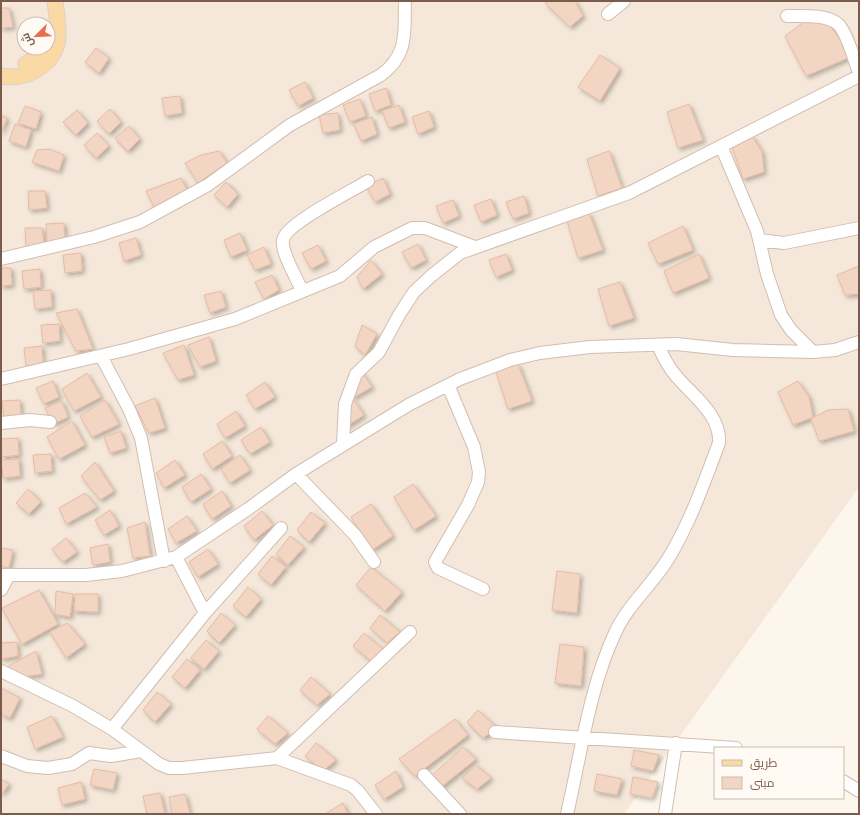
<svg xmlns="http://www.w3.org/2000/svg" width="860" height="815" font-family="'PT Sans Narrow',Cairo,sans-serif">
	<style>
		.residential { fill: #f5e8da; fill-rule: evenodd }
		.building { fill: #f3d5c3; stroke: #e6bba3; filter: url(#shadow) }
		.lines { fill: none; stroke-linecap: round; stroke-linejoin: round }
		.minor-casing { stroke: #d1beb0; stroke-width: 14 }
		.major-casing { stroke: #dad1cd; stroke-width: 17 }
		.minor { stroke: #fff; stroke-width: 12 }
		.major { stroke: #fbd9a5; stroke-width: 15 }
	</style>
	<defs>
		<filter id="shadow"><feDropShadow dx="2.5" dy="2.5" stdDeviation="2" flood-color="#0004"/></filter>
	</defs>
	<rect width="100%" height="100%" fill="#fdf6ec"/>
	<path class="residential" d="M1,1H859V487L624,814H1ZM24,24H48V48H24Z"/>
	<path class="building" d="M548,1H575L583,16L570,27L545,3Z
		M1,8H9L13,27L1,28Z
		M808,19L828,23L843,44L848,58L806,76L785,36Z
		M96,48L109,58L99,73L85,62Z
		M600,55L620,68L600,101L578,87Z
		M305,82L313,98L298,106L289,90Z
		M386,88L391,105L375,111L369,94Z
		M180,96L182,113L165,116L162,98Z
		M360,99L366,116L350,122L343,105Z
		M689,104L703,140L678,148L667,112Z
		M399,105L405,122L389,128L382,111Z
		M25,106L41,112L36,129L18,123Z
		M110,109L121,122L109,134L97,121Z
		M77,110L88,123L76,135L63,122Z
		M429,111L434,127L418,134L412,117Z
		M338,113L340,130L323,133L319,115Z
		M1,115L7,118L1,133Z
		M372,117L377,134L361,141L354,124Z
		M15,124L31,130L26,147L9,141Z
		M129,126L140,139L128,151L115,138Z
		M97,133L109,146L96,158L84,145Z
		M752,136L762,152L764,172L743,179L731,144Z
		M49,149L64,155L59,171L32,162L37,150Z
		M219,151L227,163L198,183L185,163L201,155Z
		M609,151L622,188L598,196L587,159Z
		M181,178L187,190L154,207L146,191Z
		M383,178L390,194L375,202L366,186Z
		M226,182L238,194L227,207L214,195Z
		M28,191H45L47,208L29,210Z
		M524,196L529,213L513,219L506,202Z
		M491,199L497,215L481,222L474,205Z
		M453,200L459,216L443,223L436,206Z
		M589,213L603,250L578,258L567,221Z
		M64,223L65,240L47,242L46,224Z
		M683,226L693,250L658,264L648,243Z
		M25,228H42L44,245L26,247Z
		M240,233L247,250L231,257L224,240Z
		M136,238L141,255L124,261L119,243Z
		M418,244L426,260L411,268L402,252Z
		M318,245L326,261L311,269L302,253Z
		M264,247L271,264L255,270L247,255Z
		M81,253L82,271L65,273L63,255Z
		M506,254L512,270L496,277L489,260Z
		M699,254L709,278L673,293L664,271Z
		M371,260L382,274L363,289L357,277Z
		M859,266V294L845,295L837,275Z
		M1,268H11L12,285L1,286Z
		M40,269L41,287L24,289L22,271Z
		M272,275L279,290L264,299L255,282Z
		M620,282L634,318L609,326L598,289Z
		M51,290L52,307L35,309L33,291Z
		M221,291L226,307L210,313L204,295Z
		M77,309L93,349L76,351L56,313Z
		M59,324L60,341L43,343L41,325Z
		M362,325L377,334L365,355L355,346Z
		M209,337L216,361L200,367L188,345Z
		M184,345L194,375L178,380L163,353Z
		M42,346L43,364L26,366L24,348Z
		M518,364L532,401L508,409L496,372Z
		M362,372L372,387L351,399Z
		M87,373L101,397L74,411L62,389Z
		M53,381L59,397L44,404L36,388Z
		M798,381L809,397L813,417L793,425L778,392Z
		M265,382L275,397L255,409L246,395Z
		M155,398L165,428L149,433L135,406Z
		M20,400L21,417L4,419L2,401Z
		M105,400L119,424L92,437L80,416Z
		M354,400L364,415L344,428L347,410Z
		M62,401L68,417L53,424L45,408Z
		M848,409L854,431L819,441L811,419L828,410Z
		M236,411L245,426L225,438L217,424Z
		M72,421L85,445L59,459L47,437Z
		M261,427L270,442L250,454L241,440Z
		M121,431L126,448L110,453L104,437Z
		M18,438L19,455L2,457L1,439Z
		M222,441L232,456L212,469L203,454Z
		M51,454L52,471L35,473L33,455Z
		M240,455L250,470L230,483L221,469Z
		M19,459L20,476L3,478L1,460Z
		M175,460L185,475L164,488L156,473Z
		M95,462L114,491L100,500L81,476Z
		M201,474L211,489L191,502L182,487Z
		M413,484L436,516L414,530L394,497Z
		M28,489L41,502L29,514L16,503Z
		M222,491L231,506L212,519L203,504Z
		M85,493L97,507L66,524L59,508Z
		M371,504L393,536L372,550L351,517Z
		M110,510L119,526L104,535L95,520Z
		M262,511L273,525L254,540L244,526Z
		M311,512L325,523L309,542L297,530Z
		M187,516L197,531L176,543L168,529Z
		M145,522L150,556L133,558L127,528Z
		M290,536L304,547L288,565L276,554Z
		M66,538L77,552L63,562L52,549Z
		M108,544L110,562L93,565L90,548Z
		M1,548L13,550L9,568L1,566Z
		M208,549L218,564L198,577L189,562Z
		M272,556L286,567L271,585L258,574Z
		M371,567L402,592L385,611L356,585Z
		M557,571L580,574L577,613L552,610Z
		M248,587L261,599L246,617L233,606Z
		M39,590L58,624L22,644L2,608Z
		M56,591L73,594L70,617L55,614Z
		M75,594H98V612L74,611Z
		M221,613L235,625L219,643L207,631Z
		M380,615L400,632L387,643L370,628Z
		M67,623L85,644L66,658L50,632Z
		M364,633L384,650L371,661L353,646Z
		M206,640L219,651L204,669L191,658Z
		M17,642L18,656L1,659V643Z
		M560,644L584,647L581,686L555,683Z
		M36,651L42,674L24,677L5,668Z
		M187,659L200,670L185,688L172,677Z
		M311,677L330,694L317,705L300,690Z
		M1,688L20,698L10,718L1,714Z
		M157,692L171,704L155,722L143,710Z
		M478,710L497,728L483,738L467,722Z
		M52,716L63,737L35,749L27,727Z
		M268,716L288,733L275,744L257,729Z
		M455,719L468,735L415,776L399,759Z
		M316,743L336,760L323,771L305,756Z
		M463,747L476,759L440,788L429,778Z
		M634,750L659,755L653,771L631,766Z
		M476,765L491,778L477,789L462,778Z
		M94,769L117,773L113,790L90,785Z
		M396,771L403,787L384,799L375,785Z
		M597,774L622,779L617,795L594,791Z
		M633,777L658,782L652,798L630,794Z
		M1,779L9,784L1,795Z
		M81,782L85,799L62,805L58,788Z
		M160,793L165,814H147L143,796Z
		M185,794L190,814H172L169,797Z
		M343,803L348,814H325Z"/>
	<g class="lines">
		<g class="minor-casing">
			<path id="minor" d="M608,14L624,1
				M787,16C801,16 829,14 839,25C848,35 854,60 859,72
				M721,146L757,231L767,274L781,315L791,330L813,352
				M759,240L784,243L859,228
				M1,259L94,237L140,222L208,185L290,125L381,75C409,54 404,32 405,1
				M302,291C297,278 281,253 283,240C285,224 352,191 368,181
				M101,356L129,409L141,438L164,561
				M1,379L129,349L235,319L340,276L374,247L412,228H425L475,247
				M448,385L474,447L479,472L478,482L468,505L435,562L438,568L483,589
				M1,423L30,420L50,422
				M343,444L345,404L356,374L379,352L399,315L414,292L431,276L460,253L629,193L859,76
				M296,474L355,535L374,562
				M176,557L205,613
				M1,575H86L122,571L176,557L248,509L296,474L410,404L460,379L510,360L540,353L590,347L676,344L733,350L813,352L835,350L859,342
				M1,590L9,575
				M1,671L73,706L112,729L159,764L169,768H182L277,758L351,785L358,791L376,814
				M112,729L205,613L281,528
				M495,732L736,748
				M1,756L27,766L48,768L72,764L89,753L111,756L141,751
				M277,758L410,632
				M424,775L460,814
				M843,781L859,791
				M567,814C581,754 589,689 615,633C627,606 652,585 668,559C690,523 704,483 719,443C721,415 693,396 677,377C668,367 663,357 658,345
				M665,814L676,743"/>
		</g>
		<g class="major-casing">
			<path id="major" d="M26,64L37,58L45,48
				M1,76C15,78 28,76 39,68C65,51 58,27 55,1"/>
		</g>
		<use href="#minor" class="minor"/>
		<use href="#major" class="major"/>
	</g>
	<rect width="860" height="815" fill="none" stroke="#7a5c4d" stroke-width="4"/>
	<rect x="714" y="747" width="130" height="52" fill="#fffaf3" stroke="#cabbb1"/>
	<rect x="722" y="760" width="20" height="6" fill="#fbd9a5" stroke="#cabbb1"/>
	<text x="750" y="767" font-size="12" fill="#7a5c4d">طريق</text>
	<rect x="722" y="777" width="20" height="12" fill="#f3d5c3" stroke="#cabbb1"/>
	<text x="750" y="787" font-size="12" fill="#7a5c4d">مبنى</text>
	<g transform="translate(36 36) rotate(246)"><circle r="19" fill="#fffaf3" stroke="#cabbb1"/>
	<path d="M0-3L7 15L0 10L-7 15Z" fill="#e76f51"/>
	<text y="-6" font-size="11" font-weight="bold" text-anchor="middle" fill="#7a5c4d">ش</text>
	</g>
</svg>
